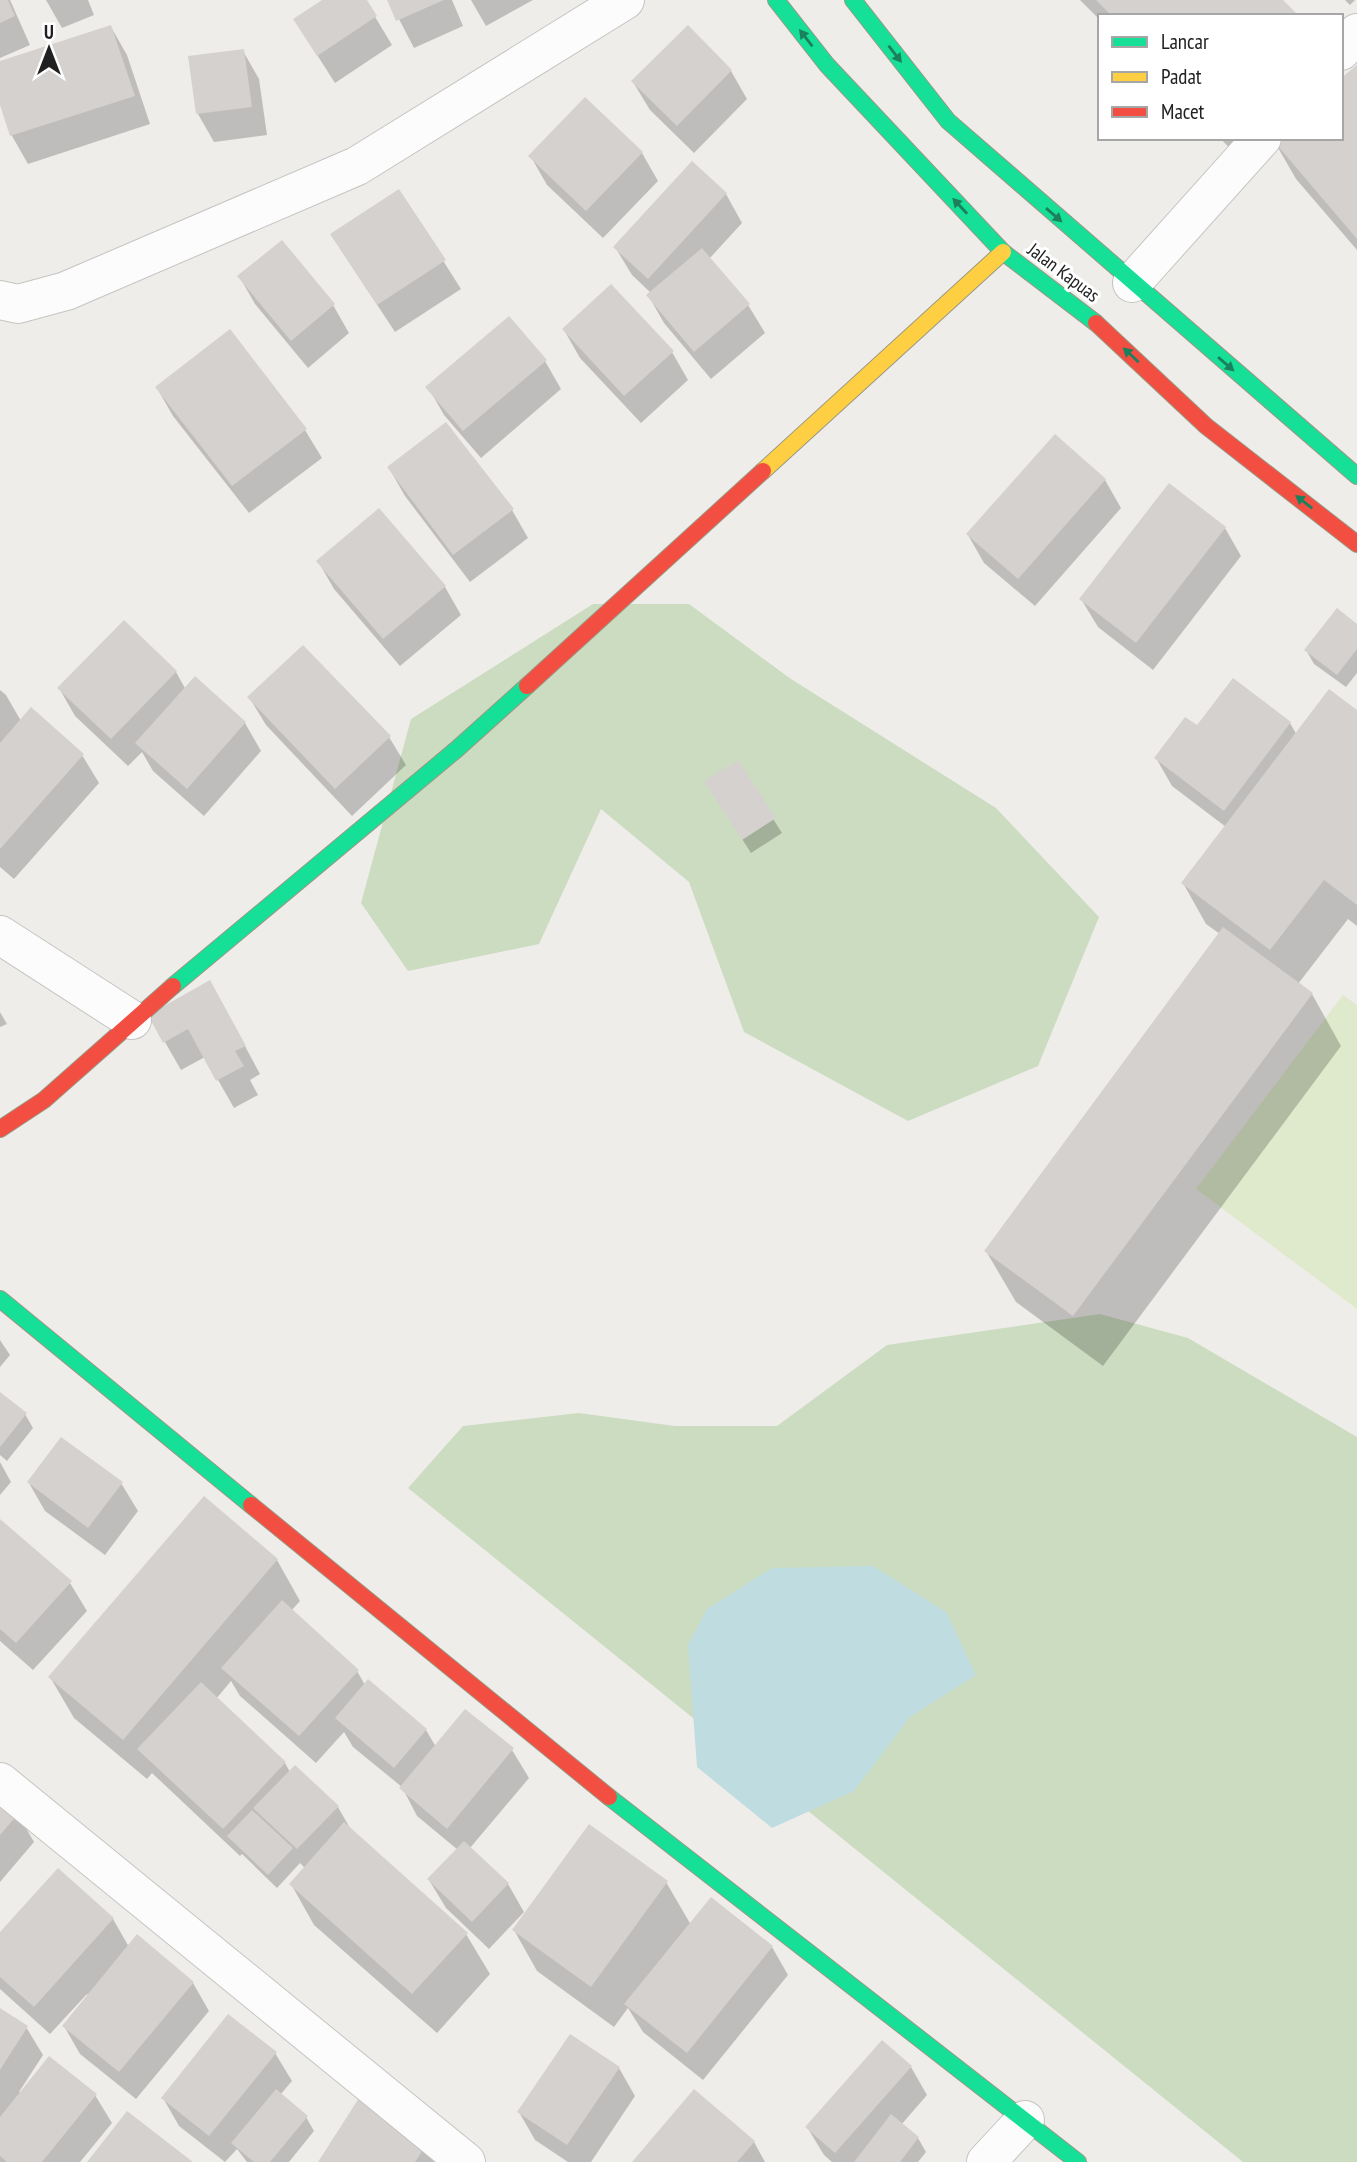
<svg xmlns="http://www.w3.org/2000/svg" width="1357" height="2162" font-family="'PT Sans Narrow',sans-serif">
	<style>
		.grass { fill: #deeacb }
		.forest { fill: #ccdcc0 }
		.water { fill: #bfdce1 }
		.shadow { fill: #0003 }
		.building { fill: #d4d1cf }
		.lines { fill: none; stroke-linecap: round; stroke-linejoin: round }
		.street-casing { stroke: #c5c4c2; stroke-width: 40 }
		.fast-casing { stroke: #999882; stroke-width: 18 }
		.slow-casing { stroke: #999882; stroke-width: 18 }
		.jam-casing { stroke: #999882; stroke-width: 18 }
		.street { stroke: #fdfcfc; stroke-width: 38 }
		.fast { stroke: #16e098; stroke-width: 16 }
		.slow { stroke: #ffcf43; stroke-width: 16 }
		.jam { stroke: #f24e42; stroke-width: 16 }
		.oneway { fill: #1c805c }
		.labels { text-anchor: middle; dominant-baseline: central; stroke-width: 6; stroke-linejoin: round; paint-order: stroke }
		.street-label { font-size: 19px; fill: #212121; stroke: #fff }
	</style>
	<rect width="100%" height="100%" fill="#efedea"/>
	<path class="grass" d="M1343,995L1357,1005V1309L1196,1189Z"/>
	<path class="forest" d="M593,604H689L791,679L996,808L1099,917L1038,1066L908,1121L744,1032L689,882L601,809L539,944L408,971L361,903L411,719Z
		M1100,1314L1188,1338L1357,1437V2162H1243L408,1488L463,1426L579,1413L675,1426H777L887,1345Z"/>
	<path class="water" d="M873,1566L946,1612L976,1675L910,1717L854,1791L772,1828L697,1767L688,1645L707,1609L772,1568Z"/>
	<path class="shadow" d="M0,0H10L30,45L0,58Z
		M46,0H88L94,15L62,28Z
		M325,0H365L392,45L335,83L312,47Z
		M389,0H452L463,26L414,48Z
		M471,0H533L486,26Z
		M1080,0H1281L1296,16H1100V20Z
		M1345,0H1355L1350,5Z
		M111,27L127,55L150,124L28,164L12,136L0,99V63Z
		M688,28L731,71L747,99L694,153L650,110L633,82Z
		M243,51L259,79L267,135L214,142L198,114Z
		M1357,70V250L1296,179L1273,139L1341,138Z
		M585,99L642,153L658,181L603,238L547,185L531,157Z
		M1220,138H1250L1235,154Z
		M692,164L726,194L742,223L709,259L748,305L765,333L711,379L664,323L648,295L651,293L632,275L615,247Z
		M399,191L461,289L395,332L349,262Z
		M239,276L333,305L349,333L308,368L255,304Z
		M564,330L672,352L688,380L641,423L580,358Z
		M230,332L305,430L322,458L249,513L173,416L157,388Z
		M545,361L561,389L481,458L444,415L428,387Z
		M389,468L512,510L528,538L470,582L405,496Z
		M1105,480L1121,508L1035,606L984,563L968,535Z
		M1225,528L1241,556L1153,670L1098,627L1081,599Z
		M318,561L445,587L461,615L400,666L334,589Z
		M124,622L176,672L186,690L195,679L245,723L261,751L204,816L153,771L142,752L128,766L75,716L59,688Z
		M1357,626V673L1346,687L1314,664L1306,650Z
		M0,690L6,695L21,721L82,755L99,783L14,879L0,867Z
		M249,697L389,737L406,765L352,816L266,725Z
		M1357,712V926L1348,919L1298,984L1312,994L1341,1046L1103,1366L1016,1302L986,1251L1220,934L1206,924L1183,883L1226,827L1172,786L1156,758L1197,728L1290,723L1297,735Z
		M737,762L782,833L751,853L714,795Z
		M226,1011L260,1074L250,1080L258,1095L234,1108L205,1057L181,1070L150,1016Z
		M0,1012L7,1024L0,1027Z
		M0,1340L10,1355L0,1367Z
		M0,1394L25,1414L33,1428L7,1461L0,1455Z
		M0,1462L11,1482L0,1495Z
		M29,1483H121L138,1511L105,1555L45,1511Z
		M204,1499L277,1560L300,1601L291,1611L357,1671L365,1685L426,1730L436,1747L512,1750L529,1778L470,1848L508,1884L524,1912L489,1949L446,1908L429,1880L458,1850L417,1816L402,1787L353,1747L344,1732L316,1763L240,1696L231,1681L216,1699L285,1763L290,1772L338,1807L351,1830L466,1934L490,1974L437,2033L314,1925L291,1884L305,1868L300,1863L277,1888L242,1854L240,1856L152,1773L147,1779L74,1718L50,1677Z
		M0,1521L70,1583L87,1611L33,1670L0,1641Z
		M0,1800L18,1814L34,1842L0,1882Z
		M666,1882L691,1925L772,1947L788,1975L703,2080L643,2032L628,2008L614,2027L537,1971L514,1930Z
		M113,1919L129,1947L193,1983L209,2011L136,2099L80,2054L64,2026L89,1996L87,1994L50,2034L0,1989V1935Z
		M0,2010L26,2027L43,2055L19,2092L95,2095L112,2123L80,2162H0Z
		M882,2042L911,2067L927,2095L901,2125L918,2138L926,2152L918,2162H832L824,2155L807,2127Z
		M275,2053L292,2081L280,2095L306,2117L314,2131L289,2162H247L237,2149L225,2162L179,2126L163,2098Z
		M619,2068L635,2096L591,2162H568L535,2140L519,2112Z
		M359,2101L438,2162H320Z
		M754,2142L765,2162H634Z"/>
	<path class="building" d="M0,0H8L15,16L0,23Z
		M322,0H367L377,16L317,56L293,19Z
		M387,0H444L396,21Z
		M1096,0H1283L1299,16H1112Z
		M111,25L135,96L10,136L0,105V61Z
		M688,25L732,70L677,126L631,81Z
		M244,49L252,107L196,114L188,56Z
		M1357,65V239L1271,138H1341V78Z
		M585,97L643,152L586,211L528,156Z
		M692,161L727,193L648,279L613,247Z
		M399,189L446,260L377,305L330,234Z
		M282,240L335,304L291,341L237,276Z
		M702,248L750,304L694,352L646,295Z
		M611,284L674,351L624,396L562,329Z
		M509,316L547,360L463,431L425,387Z
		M230,329L307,429L232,486L155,387Z
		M446,422L514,509L453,555L387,467Z
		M1055,434L1106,479L1018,579L966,534Z
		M1169,483L1226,527L1136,643L1079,599Z
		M379,508L446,586L383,639L316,561Z
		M1337,608L1357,624V649L1337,675L1304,650Z
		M124,620L177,671L111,739L57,688Z
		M303,645L391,736L335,789L247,697Z
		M195,676L246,722L187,789L135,743Z
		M1233,678L1291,722L1224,811L1154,758L1185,717L1197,725Z
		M1329,689L1357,710V905L1324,880L1270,950L1181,883Z
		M31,707L84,754L0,849V743Z
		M738,760L776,818L742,840L704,781Z
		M1223,927L1313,993L1073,1316L984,1251Z
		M210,980L246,1046L235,1051L244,1066L216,1081L188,1029L163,1043L148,1015Z
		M0,1392L27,1413L0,1447Z
		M61,1437L123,1482L88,1528L27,1482Z
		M204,1496L278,1559L123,1740L48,1677Z
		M0,1519L72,1581L16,1643L0,1629Z
		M282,1600L359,1670L299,1736L221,1668Z
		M368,1679L427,1729L394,1768L335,1718Z
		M201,1682L286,1762L223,1829L137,1749Z
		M465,1709L514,1748L447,1829L399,1788Z
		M295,1765L339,1806L297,1849L253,1808Z
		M0,1798L19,1813L0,1835Z
		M252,1810L293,1848L268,1875L227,1836Z
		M344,1822L468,1933L412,1994L289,1884Z
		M589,1824L668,1881L591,1987L512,1930Z
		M464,1841L509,1883L472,1922L427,1879Z
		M58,1868L114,1918L34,2007L0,1977V1932Z
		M711,1897L773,1946L687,2053L624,2004Z
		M137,1934L194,1982L119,2072L62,2026Z
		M0,2008L28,2026L0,2070Z
		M228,2014L277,2052L209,2136L161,2098Z
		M570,2034L620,2067L567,2145L517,2112Z
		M882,2040L912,2066L835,2153L805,2127Z
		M49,2056L97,2094L42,2162H7L0,2156V2117Z
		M276,2089L308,2116L270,2162H254L231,2143Z
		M694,2089L755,2141L737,2162H632Z
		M359,2098L428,2142L415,2162H318Z
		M127,2111L193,2162H87Z
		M891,2114L919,2137L900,2162H854Z"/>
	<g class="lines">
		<g class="street-casing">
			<path id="street" d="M1341,51L1357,33
				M1132,283L1262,138
				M0,300L18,304L66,291L357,166L625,0
				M0,935L132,1020
				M0,1782L466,2162
				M986,2162L1025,2120"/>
		</g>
		<g class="fast-casing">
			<path id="fast" d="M776,0L827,65L1003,252L1096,323
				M853,0L948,121L1357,476
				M173,986L457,749L527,686
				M0,1299L251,1505
				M609,1797L1078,2162"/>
		</g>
		<g class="slow-casing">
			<path id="slow" d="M763,471L1003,252"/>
		</g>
		<g class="jam-casing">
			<path id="jam" d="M1096,323L1206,426L1357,544
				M527,686L763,471
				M0,1129L44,1100L173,986
				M251,1505L609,1797"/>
		</g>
		<use href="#street" class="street"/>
		<use href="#fast" class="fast"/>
		<use href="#slow" class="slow"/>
		<use href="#jam" class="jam"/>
	</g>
	<defs><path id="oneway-solid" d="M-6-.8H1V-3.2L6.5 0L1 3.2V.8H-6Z" transform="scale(1.75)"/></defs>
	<g class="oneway">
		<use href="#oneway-solid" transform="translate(806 38) rotate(-128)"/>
		<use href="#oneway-solid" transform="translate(895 54) rotate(52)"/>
		<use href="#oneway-solid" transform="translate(960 206) rotate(-133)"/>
		<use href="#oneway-solid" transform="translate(1054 215) rotate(41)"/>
		<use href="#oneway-solid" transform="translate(1131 355) rotate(-137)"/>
		<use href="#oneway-solid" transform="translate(1226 364) rotate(41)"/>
		<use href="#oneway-solid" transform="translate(1304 502) rotate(-142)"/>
	</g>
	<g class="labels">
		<g class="street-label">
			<text transform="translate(1064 272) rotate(37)">Jalan Kapuas</text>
		</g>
	</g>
	<rect x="1098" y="14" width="245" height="126" fill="#ffffff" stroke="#a6a6a6" stroke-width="2"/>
	<rect x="1112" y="37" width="35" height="10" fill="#16e098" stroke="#a6a6a6" stroke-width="2"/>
	<text x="1161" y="49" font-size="21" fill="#212121">Lancar</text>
	<rect x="1112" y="72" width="35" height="10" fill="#ffcf43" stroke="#a6a6a6" stroke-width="2"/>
	<text x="1161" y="84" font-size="21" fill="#212121">Padat</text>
	<rect x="1112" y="107" width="35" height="10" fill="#f24e42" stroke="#a6a6a6" stroke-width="2"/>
	<text x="1161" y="119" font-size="21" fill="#212121">Macet</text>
	<g transform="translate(49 49)" stroke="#ffffff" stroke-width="5" paint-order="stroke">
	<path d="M0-5L12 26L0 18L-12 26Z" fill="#212121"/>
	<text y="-10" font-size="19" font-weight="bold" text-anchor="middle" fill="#212121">U</text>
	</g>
</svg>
